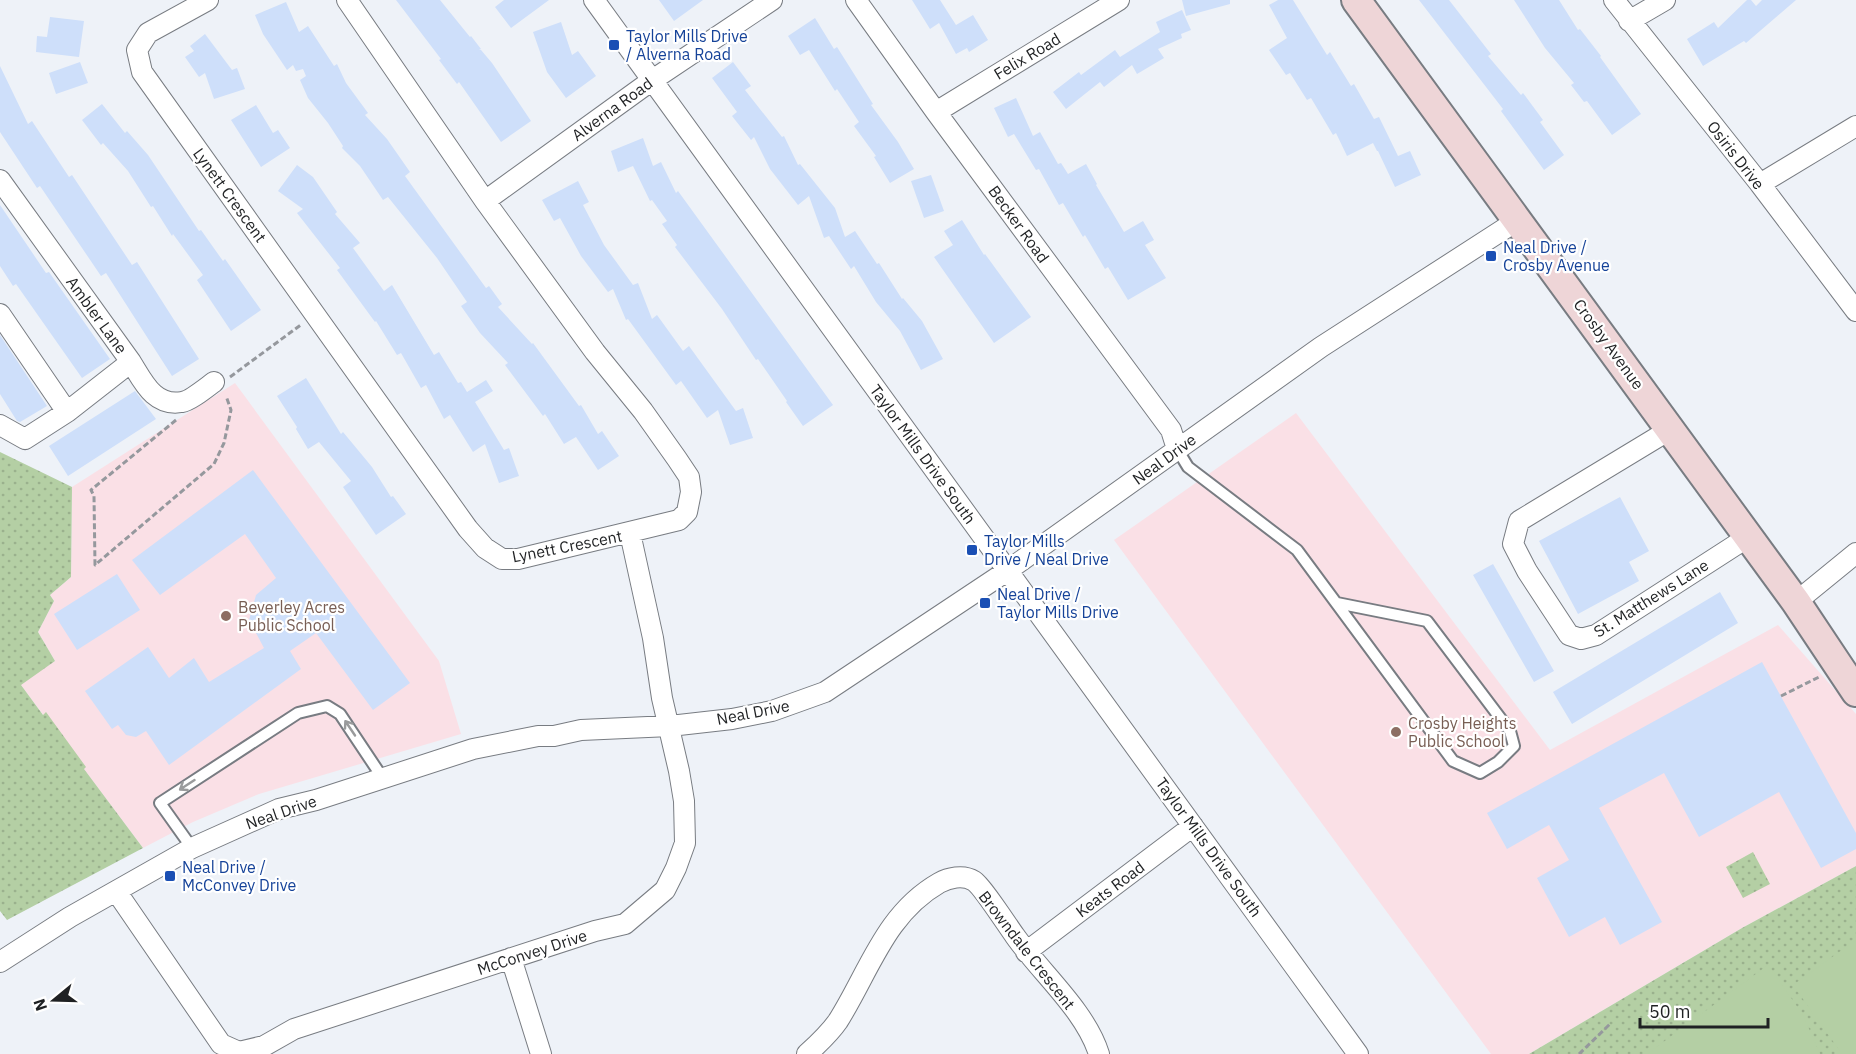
<svg xmlns="http://www.w3.org/2000/svg" width="1856" height="1054" font-family="'IBM Plex Sans',sans-serif">
	<style>
		.education { fill: #fae0e6 }
		.grass { fill: url(#grass-dots) }
		.pitch { fill: #b4cfa4 }
		.building { fill: #cedffa }
		.lines { fill: none; stroke-linecap: round; stroke-linejoin: round }
		.lane-casing { stroke: #787c82; stroke-width: 14 }
		.street-casing { stroke: #787c82; stroke-width: 22 }
		.secondary-casing { stroke: #787c82; stroke-width: 32 }
		.path { stroke: #95989d; stroke-width: 3; stroke-dasharray: 6 3; stroke-linecap: butt }
		.lane { stroke: #fff; stroke-width: 10 }
		.street { stroke: #fff; stroke-width: 20 }
		.secondary { stroke: #eed5d7; stroke-width: 28 }
		.oneway { stroke: #9a9b9c }
		.transit-dot { fill: #1a4fb4; stroke: #fff; stroke-width: 2 }
		.education-dot { fill: #8d6e63; stroke: #fff; stroke-width: 2 }
		.labels { text-anchor: middle; dominant-baseline: central; stroke-width: 4.5; stroke-linejoin: round; paint-order: stroke }
		.transit-label { font-size: 16px; fill: #164399; stroke: #fff; text-anchor: start }
		.street-label { font-size: 16px; fill: #1f2123; stroke: #fff }
		.education-label { font-size: 16px; fill: #785e54; stroke: #fff; text-anchor: start }
	</style>
	<defs>
		<pattern id="grass-dots" width="8" height="8" patternUnits="userSpaceOnUse" patternTransform="scale(1.5)"><rect width="8" height="8" fill="#b4cfa4"/><path d="M2 2h.1M6 6h.1" fill="none" stroke="#9ab18d" stroke-width="1.8" stroke-linecap="round"/></pattern>
	</defs>
	<rect width="100%" height="100%" fill="#eef2f8"/>
	<path class="education" d="M235,383L439,661L461,734L259,794L193,822L143,848L20,684L55,661L38,632L54,601L50,595L71,577L72,487Z
		M1296,413L1550,750L1778,625L1856,714V866L1742,928L1529,1054H1491L1114,540Z"/>
	<path class="grass" d="M0,452L72,487L71,577L50,595L54,601L38,632L55,661L21,685L43,715L46,712L86,767L84,769L143,848L7,920L0,911Z
		M1753,852L1770,884L1743,898L1726,867Z
		M1856,866V1054H1529L1742,928Z"/>
	<path class="pitch" d="M1856,940V1054H1842L1793,985Z
		M1768,965L1803,1015L1820,1054H1647Z"/>
	<path class="building" d="M396,0H440L470,37L471,36L481,49L479,50H481L492,63L531,121L501,142L459,82L457,84L439,60L441,59Z
		M504,0H549L511,28L495,7Z
		M659,0H703L674,21Z
		M912,0H940L956,25L973,15L988,40L969,52L967,48L956,54L939,23L930,29Z
		M1182,0H1230V4L1186,16Z
		M1278,0H1293L1327,55L1330,52L1351,86L1354,84L1374,119L1379,117L1398,156L1410,151L1421,175L1395,187L1378,151H1377L1373,143L1347,156L1336,133L1333,135L1311,98L1307,100L1290,73L1286,75L1269,50L1287,38L1269,5Z
		M1419,0H1449L1491,54L1488,56L1521,95L1523,93L1543,120L1540,122L1564,155L1544,170L1501,111L1503,109Z
		M1514,0H1559L1578,30L1580,29L1601,56L1600,57L1641,114L1612,135L1587,101L1584,102L1571,85L1574,83L1545,48Z
		M1747,0H1751L1756,6L1762,0H1796L1746,43L1744,41L1703,66L1687,39L1714,22L1718,28Z
		M286,2L299,32L308,26L334,66L337,64L346,83L368,113L365,115L387,139L410,172L405,176L486,288L489,286L502,304L498,307L532,344L533,343L579,406L581,405L598,434L602,431L619,456L598,470L576,437L564,444L545,414L543,416L505,365L508,363L480,333L461,306L467,302L437,258L388,197L383,200L360,166L342,148L343,146L328,123L308,98L300,80L306,76L303,69L296,71L293,65L287,70L263,34L255,15Z
		M1182,10L1191,30L1181,34L1182,38L1158,49L1164,58L1137,74L1132,65L1104,87L1100,82L1066,109L1053,92L1079,72L1081,75L1115,50L1120,57L1160,32L1156,22Z
		M50,17L84,21L79,57L36,52L37,36L47,37Z
		M815,18L834,49L837,47L873,104L871,105L898,142L914,169L890,183L874,157L876,156L854,126L859,122L837,89L835,91L809,50L800,55L788,36Z
		M561,22L572,55L578,51L596,76L566,98L547,72L533,32Z
		M205,34L232,70L237,68L245,89L214,99L205,73L199,77L185,57L194,51L190,46Z
		M80,62L88,83L56,94L49,73Z
		M733,62L751,86L745,90L782,137L784,136L798,165L800,164L835,208L845,237L855,231L877,264L879,263L902,299L903,298L922,321L943,359L921,370L900,331L876,302L854,266L851,269L829,236L824,238L809,196L798,205L770,169L754,137L751,140L732,116L737,112L712,78Z
		M0,66L28,124L32,121L69,177L72,175L132,265L137,262L199,359L172,376L106,273L101,276L40,186L37,188L0,132Z
		M1016,98L1033,136L1040,132L1058,164L1061,163L1068,174L1086,164L1097,184L1096,185L1124,232L1143,221L1154,240L1145,245L1166,278L1128,300L1108,267L1105,269L1085,235L1083,237L1063,203L1059,205L1039,169L1036,170L1014,134L1008,137L994,108Z
		M102,104L125,133L127,131L148,155L199,231L201,230L223,261L225,259L261,310L231,331L197,280L203,275L173,234L172,236L153,206L151,207L128,171L103,143L101,145L82,120Z
		M256,105L273,133L278,130L290,148L261,167L231,120Z
		M643,138L653,166L661,162L676,193L678,191L833,405L803,426L786,402L787,401L758,359L756,360L722,309L675,247L677,245L662,224L667,221L652,200L650,201L633,166L618,172L611,151Z
		M297,165L313,177L337,212L335,214L360,243L353,248L384,291L392,285L434,355L439,352L458,383L461,382L467,392L486,380L493,391L475,402L504,450L509,448L519,476L499,483L485,444L473,452L450,415L444,419L426,385L421,388L401,353L397,355L376,321L375,322L337,270L340,268L297,213L303,209L278,191Z
		M931,175L944,211L924,218L911,181Z
		M578,181L589,202L583,205L604,245L633,285L638,283L652,319L657,315L683,351L689,346L736,411L743,408L753,438L730,445L718,410L707,418L681,381L676,385L628,319L626,320L613,289L608,292L581,256L560,218L554,221L542,200Z
		M0,205L46,273L49,272L110,359L82,378L16,284L13,286L0,266Z
		M962,220L984,255L985,254L1031,317L994,343L934,257L953,245L944,231Z
		M0,335L47,406L20,422L17,421L0,394Z
		M306,378L341,434L343,432L372,467L391,497L393,496L406,514L376,535L343,487L351,481L319,442L308,449L296,429L297,427L277,396Z
		M135,391L156,419L68,476L49,446Z
		M253,470L410,683L373,710L316,633L290,651L301,669L169,765L146,731L136,737L126,735L118,725L112,729L85,691L148,647L169,678L194,658L209,682L264,648L249,620L256,595L276,578L245,534L160,595L132,560Z
		M1620,497L1649,551L1629,562L1639,581L1578,614L1539,541Z
		M1493,564L1554,671L1534,682L1473,575Z
		M117,574L140,610L77,650L54,614Z
		M1720,592L1738,623L1572,724L1553,692Z
		M1762,662L1856,833V849L1821,868L1779,792L1699,837L1664,773L1599,808L1662,922L1620,945L1605,917L1569,937L1537,878L1569,860L1549,825L1507,849L1487,813Z"/>
	<g class="lines">
		<g class="lane-casing">
			<path id="lane" d="M1177,449L1188,467L1297,550L1453,761L1480,773L1498,762L1514,746L1510,731L1427,621L1337,603
				M192,848L160,803L298,713L327,706L340,714L382,777"/>
		</g>
		<g class="street-casing">
			<path id="street" d="M208,0L148,33L137,50L142,72L468,529L485,548L502,559H518L679,520L687,512L691,492L689,477L677,459L643,411L595,352L485,201L347,0
				M594,0L1358,1054
				M856,0L936,112L1171,430L1177,449
				M1614,0L1760,184L1856,311
				M1629,21L1665,0
				M936,112L1119,0
				M0,180L131,362C143,381 154,407 182,402C190,401 207,387 214,382
				M1760,184L1856,126
				M485,201L651,81L772,0
				M0,314L67,412
				M0,425L25,439L67,412L131,362
				M1671,429L1519,521L1513,544L1527,571L1569,635L1581,639L1596,635L1748,537
				M1796,602L1856,553
				M116,891L221,1044L239,1052L264,1046L294,1029L595,931L625,924L665,890L676,868L685,843L684,801L679,771L662,698L653,638L630,533
				M1026,952L1193,826
				M511,958L541,1054
				M0,962L70,917L192,848L279,809L316,800L473,749L538,736H554L581,730L670,726L732,719L772,711L825,692L1007,571L1321,347L1518,220
				M807,1054C818,1044 829,1034 838,1021C869,972 885,914 939,883C948,878 963,874 974,881C982,886 1007,925 1015,936C1041,973 1085,1010 1099,1054"/>
		</g>
		<g class="secondary-casing">
			<path id="secondary" d="M1356,0L1796,602L1856,692"/>
		</g>
		<path class="path" d="M230,377L302,324
			M176,420L91,490L94,496L95,565L214,464L224,443L231,410L226,396
			M1781,696L1819,677
			M1579,1054L1610,1024"/>
		<use href="#lane" class="lane"/>
		<use href="#street" class="street"/>
		<use href="#secondary" class="secondary"/>
	</g>
	<defs><path id="oneway-shaft" d="M-6 0H5M1.5-3L5.5 0L1.5 3" fill="none" stroke-width="1.6" stroke-linecap="round" stroke-linejoin="round" transform="scale(1.5)"/></defs>
	<g class="oneway">
		<use href="#oneway-shaft" transform="translate(350 728) rotate(-124)"/>
		<use href="#oneway-shaft" transform="translate(187 785) rotate(147)"/>
	</g>
	<g class="transit-dot">
		<rect x="608" y="39" width="12" height="12" rx="3"/>
		<rect x="1485" y="250" width="12" height="12" rx="3"/>
		<rect x="966" y="544" width="12" height="12" rx="3"/>
		<rect x="979" y="597" width="12" height="12" rx="3"/>
		<rect x="164" y="870" width="12" height="12" rx="3"/>
	</g>
	<g class="education-dot">
		<circle cx="226" cy="616" r="6"/>
		<circle cx="1396" cy="732" r="6"/>
	</g>
	<g class="labels">
		<g class="transit-label">
			<text x="626" y="36">Taylor Mills Drive<tspan x="626" dy="18">/ Alverna Road</tspan></text>
			<text x="1503" y="247">Neal Drive /<tspan x="1503" dy="18">Crosby Avenue</tspan></text>
			<text x="984" y="541">Taylor Mills<tspan x="984" dy="18">Drive / Neal Drive</tspan></text>
			<text x="997" y="594">Neal Drive /<tspan x="997" dy="18">Taylor Mills Drive</tspan></text>
			<text x="182" y="867">Neal Drive /<tspan x="182" dy="18">McConvey Drive</tspan></text>
		</g>
		<g class="street-label">
			<text transform="translate(1027 56) rotate(-31)">Felix Road</text>
			<text transform="translate(612 109) rotate(-36)">Alverna Road</text>
			<text transform="translate(1736 155) rotate(52)">Osiris Drive</text>
			<text transform="translate(230 195) rotate(54)">Lynett Crescent</text>
			<text transform="translate(1019 224) rotate(54)">Becker Road</text>
			<text transform="translate(97 315) rotate(54)">Ambler Lane</text>
			<text transform="translate(1609 344) rotate(54)">Crosby Avenue</text>
			<text transform="translate(923 454) rotate(54)">Taylor Mills Drive South</text>
			<text transform="translate(1164 459) rotate(-36)">Neal Drive</text>
			<text transform="translate(567 546) rotate(-11)">Lynett Crescent</text>
			<text transform="translate(1651 598) rotate(-32)">St. Matthews Lane</text>
			<text transform="translate(753 712) rotate(-11)">Neal Drive</text>
			<text transform="translate(281 812) rotate(-19)">Neal Drive</text>
			<text transform="translate(1209 847) rotate(54)">Taylor Mills Drive South</text>
			<text transform="translate(1110 889) rotate(-37)">Keats Road</text>
			<text transform="translate(1027 950) rotate(52)">Browndale Crescent</text>
			<text transform="translate(532 952) rotate(-18)">McConvey Drive</text>
		</g>
		<g class="education-label">
			<text x="238" y="607">Beverley Acres<tspan x="238" dy="18">Public School</tspan></text>
			<text x="1408" y="723">Crosby Heights<tspan x="1408" dy="18">Public School</tspan></text>
		</g>
	</g>
	<g transform="translate(54 1000) rotate(251)" stroke="#ffffff" stroke-width="4.5" paint-order="stroke">
	<path d="M0-4.5L10 22L0 15L-10 22Z" fill="#1f2123"/>
	<text y="-9" font-size="16" font-weight="bold" text-anchor="middle" fill="#1f2123">N</text>
	</g>
	<path d="M1640 1018v9h128v-9" fill="none" stroke="#1f2123" stroke-width="3"/>
	<text x="1649" y="1018" font-size="18" fill="#1f2123" stroke="#ffffff" stroke-width="4.5" paint-order="stroke">50 m</text>
</svg>
